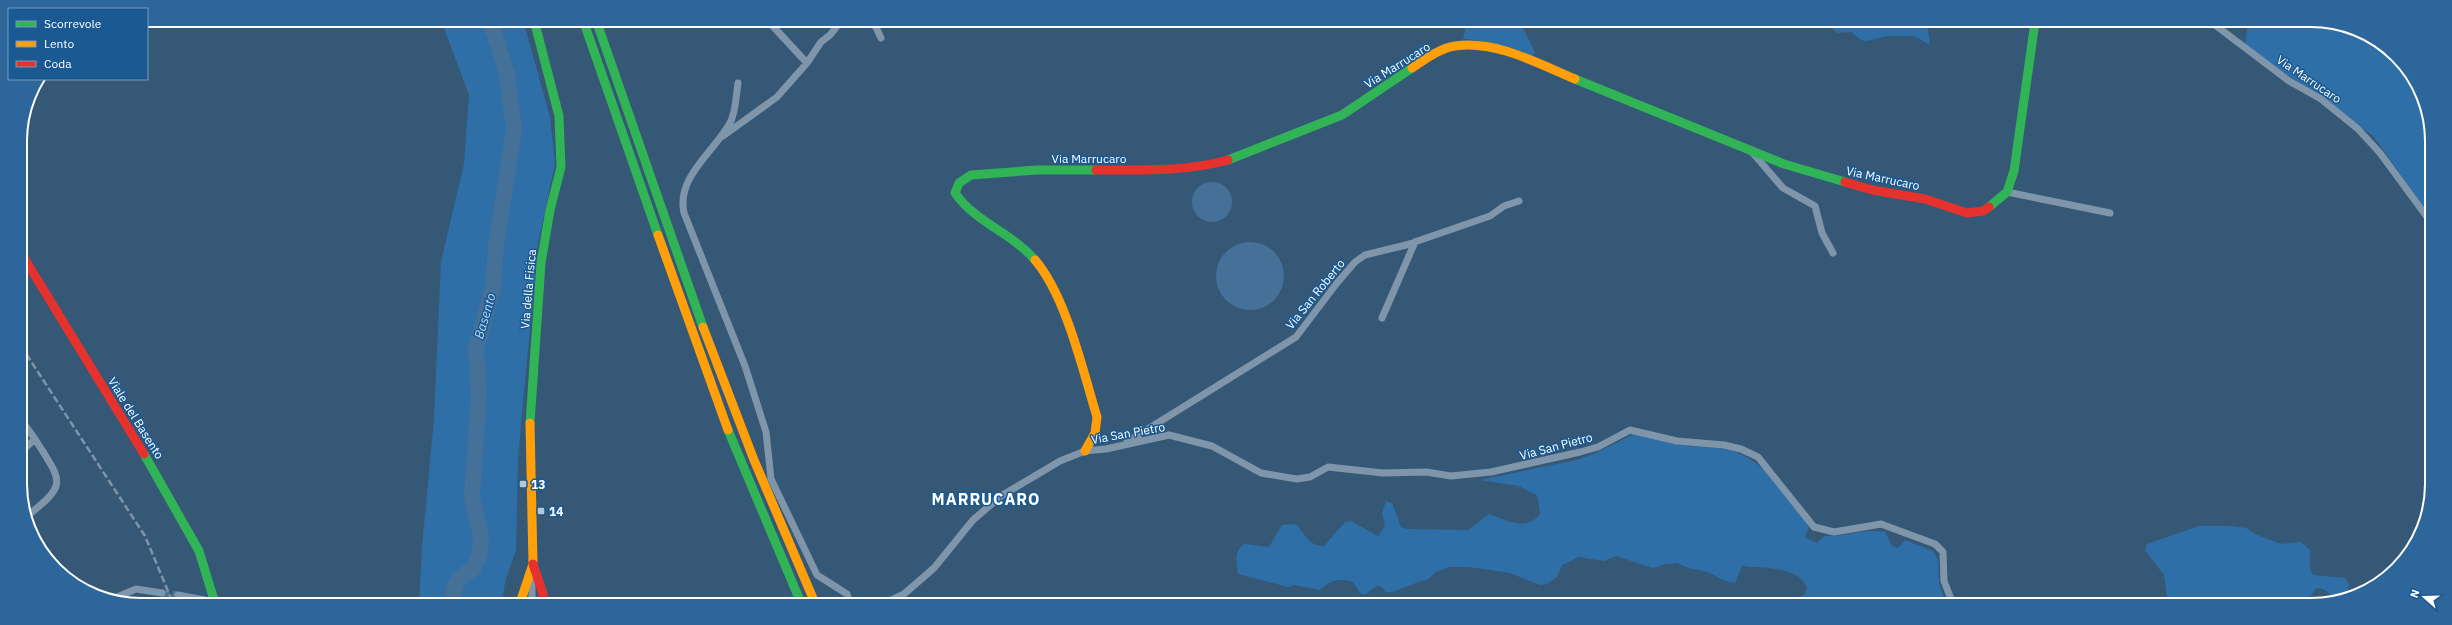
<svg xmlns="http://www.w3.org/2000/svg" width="2452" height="625" font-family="'IBM Plex Sans',sans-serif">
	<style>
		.green { fill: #2f6fa8 }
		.water { fill: #457098 }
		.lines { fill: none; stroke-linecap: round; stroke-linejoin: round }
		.river { stroke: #457098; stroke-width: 16 }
		.street-tunnel { stroke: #54718b; stroke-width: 7; stroke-dasharray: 7 3.5; stroke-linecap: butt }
		.street { stroke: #7f95aa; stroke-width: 7 }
		.fast { stroke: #30b455; stroke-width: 9 }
		.slow { stroke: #ff9f0a; stroke-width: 9 }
		.jam { stroke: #e5322d; stroke-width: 9 }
		.rail { stroke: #7e94a9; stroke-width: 2.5; stroke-dasharray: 7 3; stroke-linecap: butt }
		.poi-dot { fill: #b9c5cf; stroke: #1b5992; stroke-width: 1.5 }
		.labels { text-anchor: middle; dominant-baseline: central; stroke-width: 3; stroke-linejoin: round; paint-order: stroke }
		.street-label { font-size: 12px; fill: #fff; stroke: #1b5992 }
		.poi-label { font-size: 12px; font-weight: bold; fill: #fff; stroke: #1b5992; text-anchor: start }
		.water-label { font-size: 13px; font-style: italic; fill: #b8d9f6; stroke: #1b5992 }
		.district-label { font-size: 16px; font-weight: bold; letter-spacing: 1px; fill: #fff; stroke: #1b5992 }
		.rim { fill: none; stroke: #fff; stroke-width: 2 }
	</style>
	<rect width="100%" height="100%" fill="#365877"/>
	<path class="green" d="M441,20H523L550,117L555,164L538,243L518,457L516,550L505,582L502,603H419L422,547L434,419L441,262L464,164L469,95Z
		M1467,21H1515L1524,30L1535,52L1533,56C1510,47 1487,40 1463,39Z
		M1824,22H1927L1930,45L1914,36H1886L1867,41L1861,40L1851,32L1838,33Z
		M2248,22H2335L2371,36L2397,56L2419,87L2430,118V216L2374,137L2330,103L2245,47Z
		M1634,434C1651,434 1665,443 1681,445C1695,447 1710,447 1724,449C1764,456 1786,496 1809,526L1805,537L1817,543L1824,536C1845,537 1865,528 1885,532L1892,546L1898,548L1905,540L1933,551L1938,560L1939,583L1946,604H1795L1794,601L1805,594L1807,587C1796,566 1763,568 1742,566L1735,583L1725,581L1708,572L1689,568L1677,563L1665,564L1653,568L1616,556L1604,561L1579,557L1562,565L1557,577L1547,584L1540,585L1510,573L1469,567H1449L1436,572L1427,580L1421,581L1392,592H1386L1382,587L1376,586L1366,594L1360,593L1353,582C1338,578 1331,580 1320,590L1294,585L1288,587L1238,574C1236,562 1234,552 1244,544L1269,547L1282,525L1295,524C1306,533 1307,546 1324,546L1345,522L1351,521L1378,536L1385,526L1382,513L1386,501L1392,503L1401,527L1407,529L1468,530L1489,514C1506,520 1527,532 1540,514L1537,495L1519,486L1480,480L1576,460L1594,454Z
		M2199,526H2231L2246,528L2257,535L2281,544L2301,542L2310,550V569L2313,575L2345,578L2349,584L2346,596L2335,601C2329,593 2325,587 2315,589L2309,600L2304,602L2284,601L2281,605H2168L2164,575L2145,550L2147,544Z"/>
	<path class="water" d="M1192 202a20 20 0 1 1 40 0a20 20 0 1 1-40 0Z
		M1216 276a34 34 0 1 1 68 0a34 34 0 1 1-68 0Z"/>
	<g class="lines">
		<path class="river" d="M454,603C452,585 458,577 473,569L480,554L481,535L472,497L479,393L476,349L493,287L496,246L514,130L507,74L490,20"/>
		<path class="street-tunnel" d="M162,593L178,595"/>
		<path class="street" d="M768,21L807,63
			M873,21L881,38
			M2211,22L2289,81L2321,99L2358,129L2380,153L2430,221
			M738,83C736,95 736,112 730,123C714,152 676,177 684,213L745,366L766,432L771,479L817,575L847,594L850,603
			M723,136L777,97L807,63L821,42L830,35L841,21
			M1752,152L1783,188L1815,206L1822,233L1833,253
			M2007,192L2110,213
			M1382,318L1415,242
			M22,421L35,439L22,451
			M1127,442L1296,337L1337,283L1355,262L1365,255L1406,245L1490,216L1504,206L1519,201
			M26,517C69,483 62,483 35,439
			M178,595L215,602
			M110,600L136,589L162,593
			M532,603V572
			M885,603L904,594L934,568L973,520L1001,496L1060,461L1085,451L1106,449L1169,435L1212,446L1261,473L1297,479L1310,477L1328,467L1383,473L1426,472L1451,476L1491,472L1580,452L1598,447L1630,430L1677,441L1724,445L1741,449L1758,457L1814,527L1834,532L1881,524L1935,544L1943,552L1944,581L1953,604"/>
		<path class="fast" d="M583,20L658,235
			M596,20L703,327
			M1575,79L1784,164L1845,182
			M1228,160L1342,115L1412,68
			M1989,207L2007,192L2014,171L2035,22
			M1035,260C1012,233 976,223 955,193L959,183L971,175L1037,170H1096
			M530,423L541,263L550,210L561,167L559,116L534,20
			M728,430L801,603
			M144,454L199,551L215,603"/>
		<path class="slow" d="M1412,68C1424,60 1440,48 1455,46C1496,40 1539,64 1575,79
			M658,235L728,430
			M1035,260C1066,296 1083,371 1097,417L1095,433L1085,451
			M703,327L754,460L815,603
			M520,603L533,564L530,423"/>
		<path class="jam" d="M1096,170C1141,170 1185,172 1228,160
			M1845,182L1872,190L1925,199L1967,213L1983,211L1989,207
			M21,253L144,454
			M533,564L543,594V603"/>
		<path class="rail" d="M21,346L145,536L173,603"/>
	</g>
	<g class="poi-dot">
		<rect x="519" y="480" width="8" height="8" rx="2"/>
		<rect x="537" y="507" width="8" height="8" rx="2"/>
	</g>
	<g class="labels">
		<g class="street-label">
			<text transform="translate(1397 65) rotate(-32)">Via Marrucaro</text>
			<text transform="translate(2309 79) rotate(34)">Via Marrucaro</text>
			<text x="1089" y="158">Via Marrucaro</text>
			<text transform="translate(1883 178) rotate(12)">Via Marrucaro</text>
			<text transform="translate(528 289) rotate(-85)">Via della Fisica</text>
			<text transform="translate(1315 294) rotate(-51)">Via San Roberto</text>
			<text transform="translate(136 418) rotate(58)">Viale del Basento</text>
			<text transform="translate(1128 433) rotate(-10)">Via San Pietro</text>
			<text transform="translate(1556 446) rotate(-15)">Via San Pietro</text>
		</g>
		<g class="poi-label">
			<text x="531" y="484">13</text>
			<text x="549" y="511">14</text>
		</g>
		<g class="water-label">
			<text transform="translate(485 316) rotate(-74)">Basento</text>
		</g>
		<g class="district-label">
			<text x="986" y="499">MARRUCARO</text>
		</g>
	</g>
	<path d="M0 0H2452V625H0ZM141 27H2311A114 114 0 0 1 2425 141V484A114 114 0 0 1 2311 598H141A114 114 0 0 1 27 484V141A114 114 0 0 1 141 27Z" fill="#2d669b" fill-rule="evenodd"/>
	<path class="rim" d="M141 27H2311A114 114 0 0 1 2425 141V484A114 114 0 0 1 2311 598H141A114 114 0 0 1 27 484V141A114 114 0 0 1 141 27Z"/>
	<rect x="8" y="8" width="140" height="72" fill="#1b5992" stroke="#769bbe"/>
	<rect x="16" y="21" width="20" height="6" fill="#30b455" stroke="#769bbe"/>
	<text x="44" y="28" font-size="12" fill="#ffffff">Scorrevole</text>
	<rect x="16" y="41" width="20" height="6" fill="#ff9f0a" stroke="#769bbe"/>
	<text x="44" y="48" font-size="12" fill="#ffffff">Lento</text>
	<rect x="16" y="61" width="20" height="6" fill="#e5322d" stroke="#769bbe"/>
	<text x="44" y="68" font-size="12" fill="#ffffff">Coda</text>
	<g transform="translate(2424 597) rotate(290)" stroke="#1b5992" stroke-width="3" paint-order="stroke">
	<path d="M0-3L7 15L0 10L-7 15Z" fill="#ffffff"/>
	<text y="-6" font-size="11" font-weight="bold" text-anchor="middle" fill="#ffffff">N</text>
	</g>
</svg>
